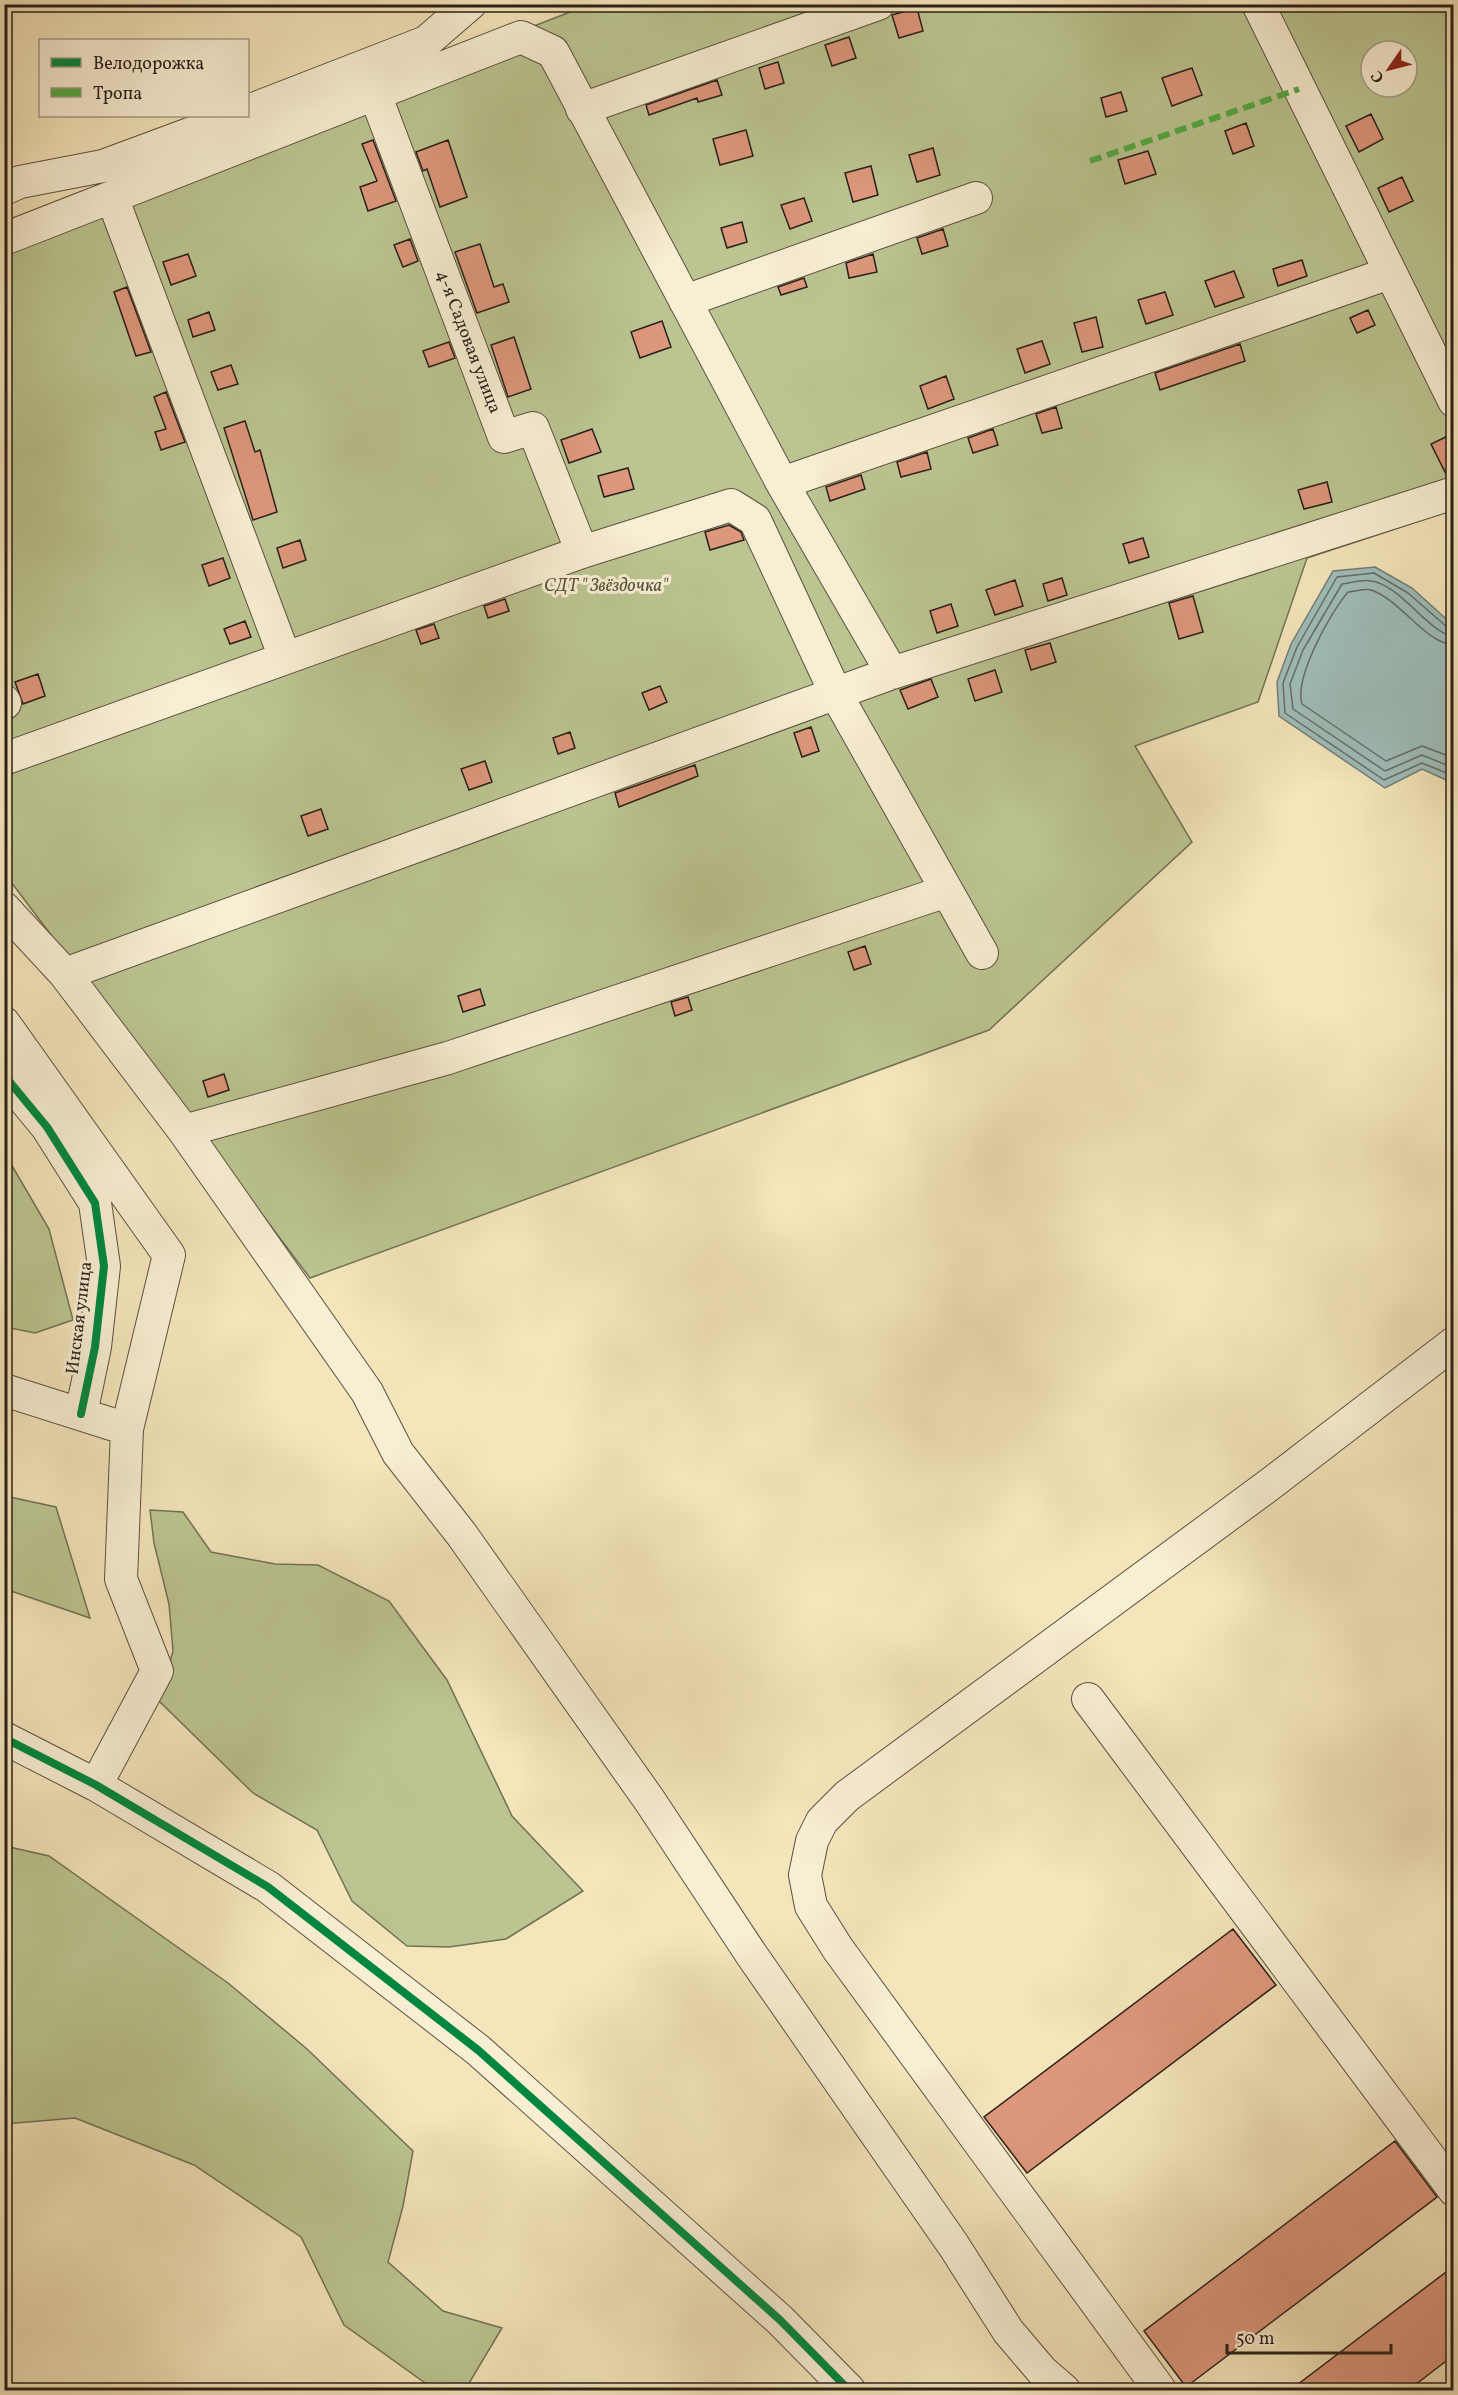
<svg xmlns="http://www.w3.org/2000/svg" width="1458" height="2395" font-family="Vollkorn,serif">
	<style>
		.green { fill: #bbc591; stroke: #727254; stroke-width: 1.5; fill-rule: evenodd }
		.water { fill: #9fbdb9; stroke: #707e79; stroke-width: 1.5 }
		.lines { fill: none; stroke-linecap: round; stroke-linejoin: round }
		.shore { stroke: #646e68; stroke-width: 1.5 }
		.building { fill: #dd977c; stroke: #2a1f18; stroke-width: 1.5 }
		.minor-casing { stroke: #5c5041; stroke-width: 34 }
		.minor { stroke: #f8eed3; stroke-width: 32 }
		.quiet { stroke: #53aa42; stroke-width: 6; stroke-dasharray: 12 6; stroke-linecap: butt }
		.cycleway-casing { stroke: #f8eed3; stroke-width: 11 }
		.cycleway { stroke: #00873e; stroke-width: 8 }
		.labels { text-anchor: middle; dominant-baseline: central; stroke-width: 6; stroke-linejoin: round; paint-order: stroke }
		.street-label { font-size: 18px; fill: #2a1f18; stroke: #f8eed3 }
		.park-label { font-size: 18px; font-style: italic; fill: #56513c; stroke: #f8eed3 }
	</style>
	<rect width="100%" height="100%" fill="#f4e5bb"/>
	<filter id="stains"><feTurbulence type="fractalNoise" baseFrequency=".00333" numOctaves="4"/><feColorMatrix values="0 0 0 0 .2 0 0 0 0 .09 0 0 0 0 .02 0 0 0 .5 -.17"/></filter>
	<radialGradient id="worn" r=".72"><stop offset=".6" stop-color="#630" stop-opacity="0"/><stop offset="1" stop-color="#630" stop-opacity=".3"/></radialGradient>
	<path class="green" d="M588,5H1453V510L1307,558L1258,702L1135,746L1192,842L989,1030L310,1278L5,874V232ZM1371,51H1407V87H1371Z
		M4,1152L49,1229L73,1320L35,1333L5,1327Z
		M5,1496L56,1507L90,1618L5,1589Z
		M150,1510L183,1512L211,1552L275,1564L318,1565L389,1601L447,1680L512,1816L583,1891L506,1939L449,1947L407,1946L352,1901L317,1830L253,1793L159,1701L173,1651L169,1604L154,1543Z
		M5,1846L49,1856L228,1983L307,2049L413,2151L403,2206L388,2262L443,2311L502,2328L465,2390H435L344,2325L301,2237L194,2165L75,2118L5,2124Z"/>
	<path class="water" d="M1375,567L1412,588L1453,625V783L1422,769L1385,788L1279,716L1277,682L1291,644L1333,571Z"/>
	<g class="lines">
		<path class="shore" d="M1454,629L1447,627L1408,593L1374,573L1337,577L1297,647L1283,683L1285,713L1384,780L1422,763L1454,776
			M1454,636C1430,635 1400,584 1371,581C1362,579 1351,583 1342,584L1303,650L1290,684L1293,709L1385,771L1422,755L1454,768
			M1454,645C1426,644 1401,600 1371,590C1365,588 1354,592 1348,592C1330,613 1294,678 1302,704L1386,761L1422,746L1454,758"/>
	</g>
	<path class="building" d="M917,8L923,31L899,38L892,15Z
		M849,37L856,58L832,66L825,45Z
		M778,62L784,83L765,89L759,68Z
		M1192,68L1202,95L1172,106L1162,78Z
		M717,80L722,95L698,102L697,98L649,115L646,105Z
		M1121,92L1127,111L1106,117L1101,98Z
		M1371,114L1383,139L1359,152L1346,126Z
		M1246,123L1254,146L1233,154L1225,131Z
		M746,130L753,156L720,165L713,139Z
		M373,140L396,201L368,211L360,187L377,181L362,144Z
		M448,140L467,197L440,207L427,169L423,171L416,152Z
		M933,148L940,175L917,182L909,155Z
		M1148,151L1156,174L1125,184L1118,160Z
		M871,166L878,195L853,202L845,173Z
		M1402,177L1413,201L1389,212L1378,188Z
		M804,198L812,221L790,229L781,205Z
		M742,222L747,242L727,248L721,228Z
		M943,229L948,246L922,254L917,238Z
		M410,239L418,261L403,267L394,245Z
		M480,244L494,287L503,284L509,302L477,313L455,252Z
		M188,254L196,276L171,285L163,262Z
		M873,254L877,272L849,278L846,263Z
		M1302,260L1307,276L1278,286L1273,269Z
		M1234,271L1244,297L1215,307L1205,281Z
		M804,278L807,287L781,295L778,287Z
		M127,287L151,352L136,356L114,292Z
		M1165,292L1173,315L1146,324L1138,300Z
		M1368,310L1375,325L1357,333L1350,318Z
		M209,312L215,330L193,337L188,320Z
		M1096,317L1103,347L1082,352L1074,323Z
		M662,321L671,347L640,358L631,332Z
		M514,337L531,389L508,397L491,345Z
		M1042,341L1050,364L1025,373L1017,349Z
		M449,342L455,358L429,367L423,351Z
		M1240,344L1245,361L1160,390L1155,373Z
		M231,365L238,384L218,390L211,372Z
		M946,376L954,399L928,409L920,386Z
		M166,392L185,442L161,450L155,432L166,429L154,397Z
		M1056,407L1062,428L1042,433L1036,414Z
		M245,421L255,452L260,450L277,512L253,520L224,428Z
		M592,429L601,452L569,463L561,440Z
		M993,429L998,445L973,453L968,438Z
		M1454,433V476H1447L1431,444Z
		M927,452L931,469L901,477L897,462Z
		M628,468L634,489L604,497L598,476Z
		M861,475L865,489L830,501L826,487Z
		M1327,482L1332,502L1304,509L1298,490Z
		M729,525L741,532L744,540L710,550L705,532Z
		M1143,538L1149,557L1129,563L1123,544Z
		M300,540L306,560L283,568L277,548Z
		M223,558L230,578L209,586L202,565Z
		M1062,578L1067,595L1048,601L1043,584Z
		M1015,580L1023,606L995,615L986,590Z
		M1193,596L1203,632L1179,639L1169,603Z
		M505,599L509,611L488,618L484,606Z
		M951,604L958,626L937,633L930,611Z
		M245,621L251,637L230,644L224,629Z
		M434,624L439,638L421,644L416,630Z
		M1050,643L1056,662L1031,670L1025,650Z
		M995,670L1002,692L975,701L968,679Z
		M38,674L45,696L23,704L15,682Z
		M931,679L938,697L908,709L900,690Z
		M660,686L667,702L649,710L642,693Z
		M811,727L819,751L802,757L794,733Z
		M570,732L575,748L558,754L553,738Z
		M485,761L492,782L469,790L461,769Z
		M695,765L698,776L619,807L615,793Z
		M321,809L328,829L308,836L301,816Z
		M865,946L871,964L854,970L848,952Z
		M480,989L485,1005L463,1012L458,996Z
		M688,997L692,1010L675,1016L671,1002Z
		M224,1074L229,1090L208,1097L203,1081Z
		M1233,1929L1276,1985L1027,2173L984,2117Z
		M1395,2141L1437,2197L1186,2387L1144,2331Z
		M1454,2266V2355L1407,2391H1289Z"/>
	<g class="lines">
		<g class="minor-casing">
			<path id="minor" d="M1258,4L1454,401
				M375,94L504,437L533,428L582,552
				M582,109L878,4
				M248,111L426,42L470,4
				M4,189L20,182L103,166L238,116
				M112,197L285,658
				M4,239L521,37L553,52L782,483L892,673
				M685,301L976,198
				M782,483L1390,273
				M4,701L5,703
				M4,759L582,552L731,505L755,520L836,694L982,953
				M4,908L65,974L184,1131L367,1392L398,1453L462,1535L650,1801L751,1954L954,2246L1008,2331L1042,2371L1064,2390
				M65,974L892,673L1454,493
				M4,1023L169,1255L127,1429L121,1579L157,1671L96,1785
				M4,1075L47,1127L95,1203L104,1266L95,1347L81,1414
				M184,1131L448,1058L947,891
				M4,1390L127,1429
				M1088,1699L1454,2190
				M4,1738L96,1785L268,1887L478,2050L780,2320L849,2390
				M1160,2390L838,1949L811,1906L805,1875L812,1841L822,1821L847,1796L1269,1485L1454,1343"/>
		</g>
		<use href="#minor" class="minor"/>
		<path class="quiet" d="M1090,161L1299,89"/>
		<g class="cycleway-casing">
			<path id="cycleway" d="M4,1075L47,1127L95,1203L104,1266L95,1347L81,1414
				M4,1738L96,1785L268,1887L478,2050L780,2320L849,2390"/>
		</g>
		<use href="#cycleway" class="cycleway"/>
	</g>
	<g class="labels">
		<g class="street-label">
			<text transform="translate(468 342) rotate(69)">4-я Садовая улица</text>
			<text transform="translate(80 1318) rotate(-83)">Инская улица</text>
		</g>
		<g class="park-label">
			<text x="606" y="586">СДТ " Звёздочка"</text>
		</g>
	</g>
	<rect width="1458" height="2395" fill="none" stroke="#f4e5bb" stroke-width="24"/>
	<rect x="6" y="6" width="1446" height="2383" fill="none" stroke="#2a1f18" stroke-width="3"/>
	<rect x="12" y="12" width="1434" height="2371" fill="none" stroke="#2a1f18" stroke-width="1.5"/>
	<rect x="39" y="39" width="210" height="78" fill="#f8eed3" stroke="#a69b88" stroke-width="1.5"/>
	<rect x="51" y="58" width="30" height="9" fill="#00873e" stroke="#a69b88" stroke-width="1.5"/>
	<text x="93" y="69" font-size="18" fill="#2a1f18">Велодорожка</text>
	<rect x="51" y="88" width="30" height="9" fill="#53aa42" stroke="#a69b88" stroke-width="1.5"/>
	<text x="93" y="99" font-size="18" fill="#2a1f18">Тропа</text>
	<g transform="translate(1389 69) rotate(235)"><circle r="28" fill="#f8eed3" stroke="#a69b88" stroke-width="1.5"/>
	<path d="M0-4.5L10 22L0 15L-10 22Z" fill="#8f2418"/>
	<text y="-9" font-size="16" font-weight="bold" text-anchor="middle" fill="#2a1f18">С</text>
	</g>
	<path d="M1227 2344v9h164v-9" fill="none" stroke="#2a1f18" stroke-width="3"/>
	<text x="1236" y="2344" font-size="18" fill="#2a1f18" stroke="#f8eed3" stroke-width="4.5" paint-order="stroke">50 m</text>
	<rect width="100%" height="100%" filter="url(#stains)"/>
	<rect width="100%" height="100%" fill="url(#worn)"/>
</svg>
